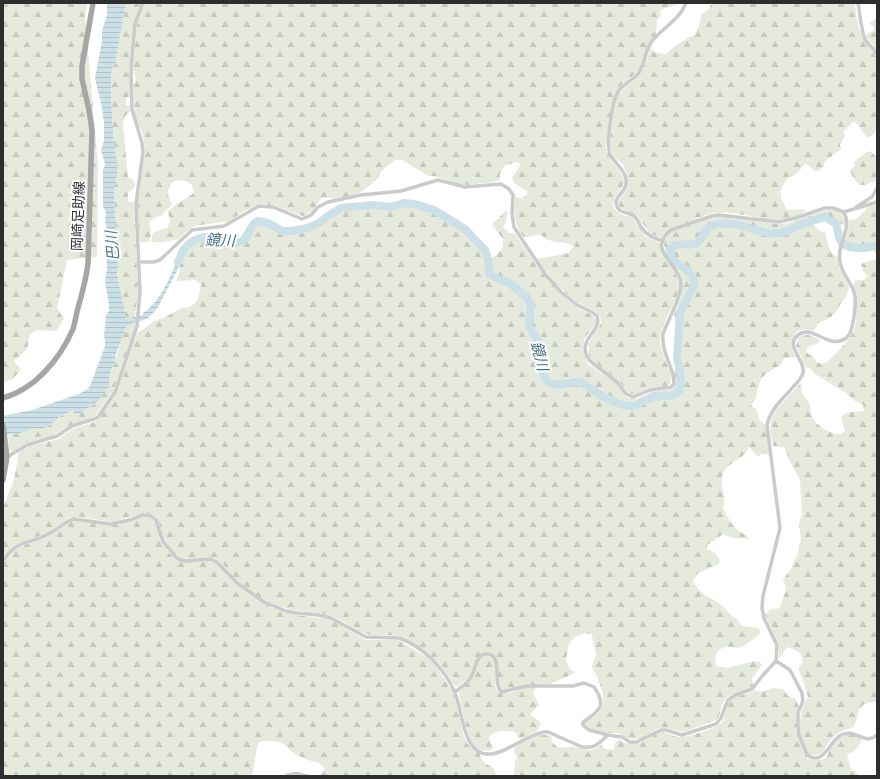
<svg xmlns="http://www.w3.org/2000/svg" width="880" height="779" font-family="Quicksand,'Noto Sans JP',sans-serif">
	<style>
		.forest { fill: url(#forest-firs) }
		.water { fill: url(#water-rules) }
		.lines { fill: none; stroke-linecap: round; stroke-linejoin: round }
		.river { stroke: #cce0e7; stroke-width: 8 }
		.street { stroke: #cbcbcb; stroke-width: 3.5 }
		.primary { stroke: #a6a6a6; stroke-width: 5.5 }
		.labels { text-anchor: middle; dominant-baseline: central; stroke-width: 4; stroke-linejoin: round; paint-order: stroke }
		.street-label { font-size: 14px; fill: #2e2e2e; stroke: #fff }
		.water-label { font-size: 15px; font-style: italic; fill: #457586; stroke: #fff }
	</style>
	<defs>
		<pattern id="forest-firs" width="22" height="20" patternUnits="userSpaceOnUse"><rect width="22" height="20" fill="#e5eadd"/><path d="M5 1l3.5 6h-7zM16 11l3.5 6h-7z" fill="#c5c9be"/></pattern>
		<pattern id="water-rules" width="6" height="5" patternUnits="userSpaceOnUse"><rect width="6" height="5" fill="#cce0e7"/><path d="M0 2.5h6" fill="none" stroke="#b0c0c6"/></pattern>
	</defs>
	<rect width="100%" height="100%" fill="#fff"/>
	<path class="forest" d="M3,3H88L85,16L98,165L97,257L67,260L57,308L64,319L56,331L36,330L30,334L27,349L14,361L21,369L12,380L3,382Z
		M126,3H142L134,22L130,70V96L126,98V105L131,106V111L125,116L123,125L128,177L132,179L135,183L134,188L128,193V201L129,202H133L134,205L138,292L135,317L127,319L125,317L116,265L118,255L116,245L114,186L117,175V160L114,146L111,98V71L115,64Z
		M145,3H679C674,8 665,5 660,11L661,15L657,21L656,34L647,46L640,68L636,73L620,86L615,93L606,148L610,158L623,176C624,179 624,182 623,185C619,194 604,206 621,214C624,216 629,216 633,218L645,236L660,243C659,260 678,268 679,284C679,303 659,322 660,343C661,354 675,374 670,384L666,386L649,388L636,394H632L626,391L619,381L592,360L589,355L588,344L601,323C602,309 586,309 577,302C561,291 549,275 537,259L564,254L568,253L574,246C562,240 552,245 541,235L524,237C513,225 514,212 515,197L521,198L527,195V191C521,187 514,186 512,178L521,164L516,162L504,166L500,174V179L497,181L468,185L459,184L435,176H428L402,160H395L381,171L379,178L360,193L336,199L325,197L321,199L313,210L304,216L299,215L274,205L260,204L246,210L229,221L195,226L188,230L179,239L163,242H152L151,241L153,233L168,227L170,221L168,212C175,203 185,200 194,193L192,185C186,180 180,179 173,182C166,192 167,193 172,204L162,215L151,220L149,224L151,233L149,242H140L137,204L145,149L143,135L135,115L133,86L136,79L133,70L137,24Z
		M712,3H855C856,14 857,28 863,37C867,45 874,50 877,59V129L871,136L868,138C862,133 860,126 854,121L844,131L845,136L840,144L841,149L824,162V166L819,171H815L805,163C800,170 797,175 788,178C778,192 779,195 787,209C794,211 799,208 806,211C774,232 748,209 716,213C706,214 696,219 687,223C677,226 668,228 661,238L649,233L638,216L620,208L618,202C630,184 631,184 623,164C617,159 612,157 611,148C609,141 615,102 618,96C623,86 631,84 638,77C645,68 647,59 650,48L656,53L666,54L674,47L689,37L694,36C697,31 702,20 701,15L708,10Z
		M877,18V50L866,36L868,33L874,31L873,26L869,23Z
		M871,151L877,158V176L874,183L871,182C859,190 854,181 850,170L855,165L854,162C857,159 866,152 871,151Z
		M409,204L434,211L465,230L479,244L483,250L487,260C496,258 507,247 502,238C499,233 494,229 492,224L498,219L505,211L508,212L506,222L503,227L509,233H515C532,259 550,287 575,306C581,310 588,312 594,316L596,321L595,324L585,338L583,346L584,353L588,364L616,383L622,393L629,398L636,399L651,392L672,389L676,384L674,372L679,358L681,330L674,315C678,304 685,291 682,279C679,263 650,248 673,231L716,217H726L777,224L788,223L827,210L839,211L843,213L846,223L845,226L825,214L799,224L797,227L813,223L819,231L825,232C828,241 827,252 837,257L839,268L849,287C847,296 846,297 841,303C839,306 838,309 836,312C832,318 823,320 817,324L816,328L813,331C794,324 786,343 796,357L784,358L780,366C770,370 761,375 758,387C757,395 757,399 751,404L752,407L756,408L759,419L766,426L769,455L763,453L758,457L749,447C745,459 728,462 723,473C719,484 727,496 723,508C727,515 730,523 737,529C741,534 746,533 749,539L732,538L723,534L707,545V549L714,552L720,560L719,564L698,573L693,580C698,594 709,596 720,604C725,607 727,612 731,615C738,620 737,620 742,626L758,628L761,632C759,636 743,647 738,648C735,648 732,646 729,647C716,647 714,656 716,666L727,668L755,661L760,662L762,665L752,678L753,686C744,691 730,692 724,701C720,707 721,714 717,720L683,732L667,728H659L640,739H630L617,733H609L589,729L584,723C589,719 595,717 599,712C610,699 597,678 592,666L596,655L593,640L591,634C581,632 570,638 568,648C567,652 567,656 566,660L570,670L575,672L573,674L550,684L503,691L498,687L497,661L488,653L477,660L469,677L458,687L455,686C442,665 435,657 413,644C408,641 403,637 397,636C388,634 379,637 370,635C355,631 344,620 329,615C310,610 293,613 273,604C260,599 245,589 235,579C229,573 224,563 216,559C203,553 188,565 176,554C171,551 166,545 164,540C159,527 162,515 145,513L112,522L79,517L69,518L49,532L13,546L3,557V508L14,480L19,452L30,446L59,439L72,429L94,422L100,417L116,393L137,333L144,329L154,321L165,317L182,308L189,307L194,304L198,299L201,285L195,280L176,281L180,271C178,266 181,261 183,256C187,243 203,235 216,239C220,240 224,243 228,244C234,246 241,243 247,241L253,228L259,223L269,225L281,233H293L310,229L322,224L329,220L335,213L342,209L374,206L386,208Z
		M877,204V256C871,242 855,250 845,241L849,224L848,220L857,219L868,207Z
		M877,259V702C856,702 861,711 854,727C846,729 837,733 831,739C824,747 825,757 810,755C797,739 797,715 808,697L803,680L798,669L803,662L801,654L793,649L787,647L779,659V644L765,615L771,609L780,608L786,589L783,580L791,569L794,561L797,556L801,539L799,524L802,514L800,480L789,460L785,448L777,446H773L770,430L771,419L775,411L801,383C802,386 801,388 802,392C803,397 808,400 810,405C811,408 810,411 811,414C815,426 830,434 841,434L845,431L841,417C848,410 855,412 864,411L863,404L855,401L846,393L815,374L811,369L806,367L796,346L799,337C807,332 812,336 820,340L818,343L807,348L806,352L810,355L813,356L816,362C819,363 821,364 825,363C831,361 854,334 855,328C857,313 857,298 853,284L856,280H864L868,276L863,271L861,265L863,263Z
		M135,322L134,331L113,391L96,415L88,420L73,424L51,436L26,443L12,452L9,450L8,436C13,432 18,434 23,431L26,432L35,428L49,426L59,417L73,410L74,413L89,408L108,387L109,384L110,372L115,363L122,336L126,327Z
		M141,517L151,518L156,523L161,543L175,559L186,562L209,561L216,563L236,585L270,607L296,615L330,619L366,640H398L428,658L436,666L452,691L456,700L464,736L467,743L471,748L480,754C481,763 488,764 494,769C494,770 496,776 497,776H319L325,769C317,759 314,763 303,758C299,756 293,753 290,750C288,749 286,745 283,744C278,741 264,739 259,743C256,746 254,770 252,776H3V564C16,543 27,546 47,537C56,533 63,526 71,522L75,520L103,524Z
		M485,655C506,660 488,684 499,692C506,697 519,689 526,688C530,687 533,688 536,687L533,693L539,705L530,714L541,723L537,731L520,739H519L516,733L513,731H499L490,735L489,739L493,748L489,751C483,750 477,750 473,744C468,738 460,702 459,693L471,679L481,657Z
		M772,688L783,689L788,696L796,699L799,708L798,736L804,754L808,759C813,760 819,761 824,759C828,757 827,754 829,751C833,742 843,732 854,734C856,735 860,737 862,739C860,747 854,752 847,754L851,770L855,771L859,776H515L514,773L515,761L517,759L514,750L515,747C525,741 539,731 551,736L552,742L557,747C562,748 569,746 573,747C585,748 590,754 601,745C605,750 608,750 614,749L615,743L619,739L625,743L639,744L660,732C668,731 674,738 681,737C689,737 717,728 722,722C726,716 726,707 730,701C736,694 748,695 756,690L757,692L764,691Z"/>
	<path class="water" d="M107,3H126L115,64L111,71V98L114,146L117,160V175L114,186L116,245L118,255L117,273L126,319L143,315V313C161,302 172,273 180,253L182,252V254L177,271L157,309L147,319L133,323L126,327L116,354L115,362L110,372L109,386L103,395L93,406L83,410L81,413H74L73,410L59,417L49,426L43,428H35L26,432L23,431L20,433L10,434L3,438V416L32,410L79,394L89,388L92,381L105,346V341L104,336L106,315L109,311V304L105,282L107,269L106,247L108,233L105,222L106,213L103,206V170L105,164L101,151L104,140V123L102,107L95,78L102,41V31L107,15Z"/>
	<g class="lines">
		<path class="river" d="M178,262C180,258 181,254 183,251C189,240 205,234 216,238C224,240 231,245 240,242C250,238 247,227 258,221L268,223L282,231H293L307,228L319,223L329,215L341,208L373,205L391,207L404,203L415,204L434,210L465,229L485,250L488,258L489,272L490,274L496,278L509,283L526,296L531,306L529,327L538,340L540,348L539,362L540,368L547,381L551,383L557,385L576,382L582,383L600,395L620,404L626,406H634L653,397L674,395L680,390L681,376L677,358L680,313L695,283C690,265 673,266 670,254C668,240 689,246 695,244C702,242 702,229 714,225C738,218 757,236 780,233C786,233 791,229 796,227C806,223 816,219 825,217L836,224C838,229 838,236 840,240C846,251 867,249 877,245"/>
		<path class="street" d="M858,3C860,13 861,30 865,39C868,45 874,48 877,54
			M856,207L872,197L877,188
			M663,241C654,238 646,235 641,227C639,223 638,219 634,216C626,211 616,214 616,201C618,195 626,190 626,183C628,172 614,163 610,154C606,145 612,106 616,96C620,85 629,83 637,75C645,67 644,54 650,44C660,29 679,21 686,3
			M139,262H154L160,260L192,230L224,226L259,206L273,207L302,219L311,215L318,207L328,202L361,195L401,191L438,180L465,187L501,184L509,189L513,195L512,214L514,227L531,253L546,275L561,292L577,305L592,312L597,316C603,332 574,339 590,361L617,382L625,393L633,397L650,390L671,387L674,384C675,368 661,354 663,334C668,319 681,299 681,284C681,265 645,250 671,230L712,216L719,215L778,222L796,218L825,208H833L844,212L877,202
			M7,457L27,445L57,436L72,426L94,419L98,417L115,392L137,326L140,291L136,204L143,151L142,143L132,109L131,70L135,24L143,3
			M3,561C18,538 30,545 50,533C59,529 65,521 74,519L110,524L130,520L142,515L151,516L156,520L157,523L163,542L177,558L185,561L210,559L217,562L237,583L264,602L286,611L297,613L319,615L331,618L366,637L399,638C424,647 445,669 455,693C463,710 462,756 490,754C507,753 526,735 544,732H548L582,747C595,749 599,743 608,735L622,737L630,742H637L661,730H666L682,735L713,725L717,723L721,718L728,700L735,695L752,689L763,675L776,661L777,645L764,618L762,608L763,596L780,528L767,425C770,409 784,398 794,386C798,382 801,379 803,373C806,360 784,346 798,335C813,323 828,351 846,338C854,333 857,300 854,292C850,281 842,274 840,262C836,244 853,229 844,212
			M776,661L790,670L802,693L803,701L798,713V726L799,735L807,755C824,767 829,741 841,735C856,728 865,746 877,735
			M455,692C461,688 467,683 471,677C475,671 476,655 485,654C505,652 491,685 502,692L527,686H573L584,683L594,687C607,705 600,711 583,722V725L589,730L608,735
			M286,776C293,772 300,774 307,776"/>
		<path class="primary" d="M3,398C35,389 60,359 73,329C75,323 76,315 78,308C82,294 86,279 88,264L92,131L89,110L82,79V66L93,3
			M3,425L7,457L3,480"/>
	</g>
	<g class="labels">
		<g class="street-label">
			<text transform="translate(78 216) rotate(-88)">岡崎足助線</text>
		</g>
		<g class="water-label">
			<text transform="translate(220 240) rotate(2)">鏡川</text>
			<text transform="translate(112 246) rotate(-95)">巴川</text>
			<text transform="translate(540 356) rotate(76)">鏡川</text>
		</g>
	</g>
	<rect width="880" height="779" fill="none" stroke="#2e2e2e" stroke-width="8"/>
</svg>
